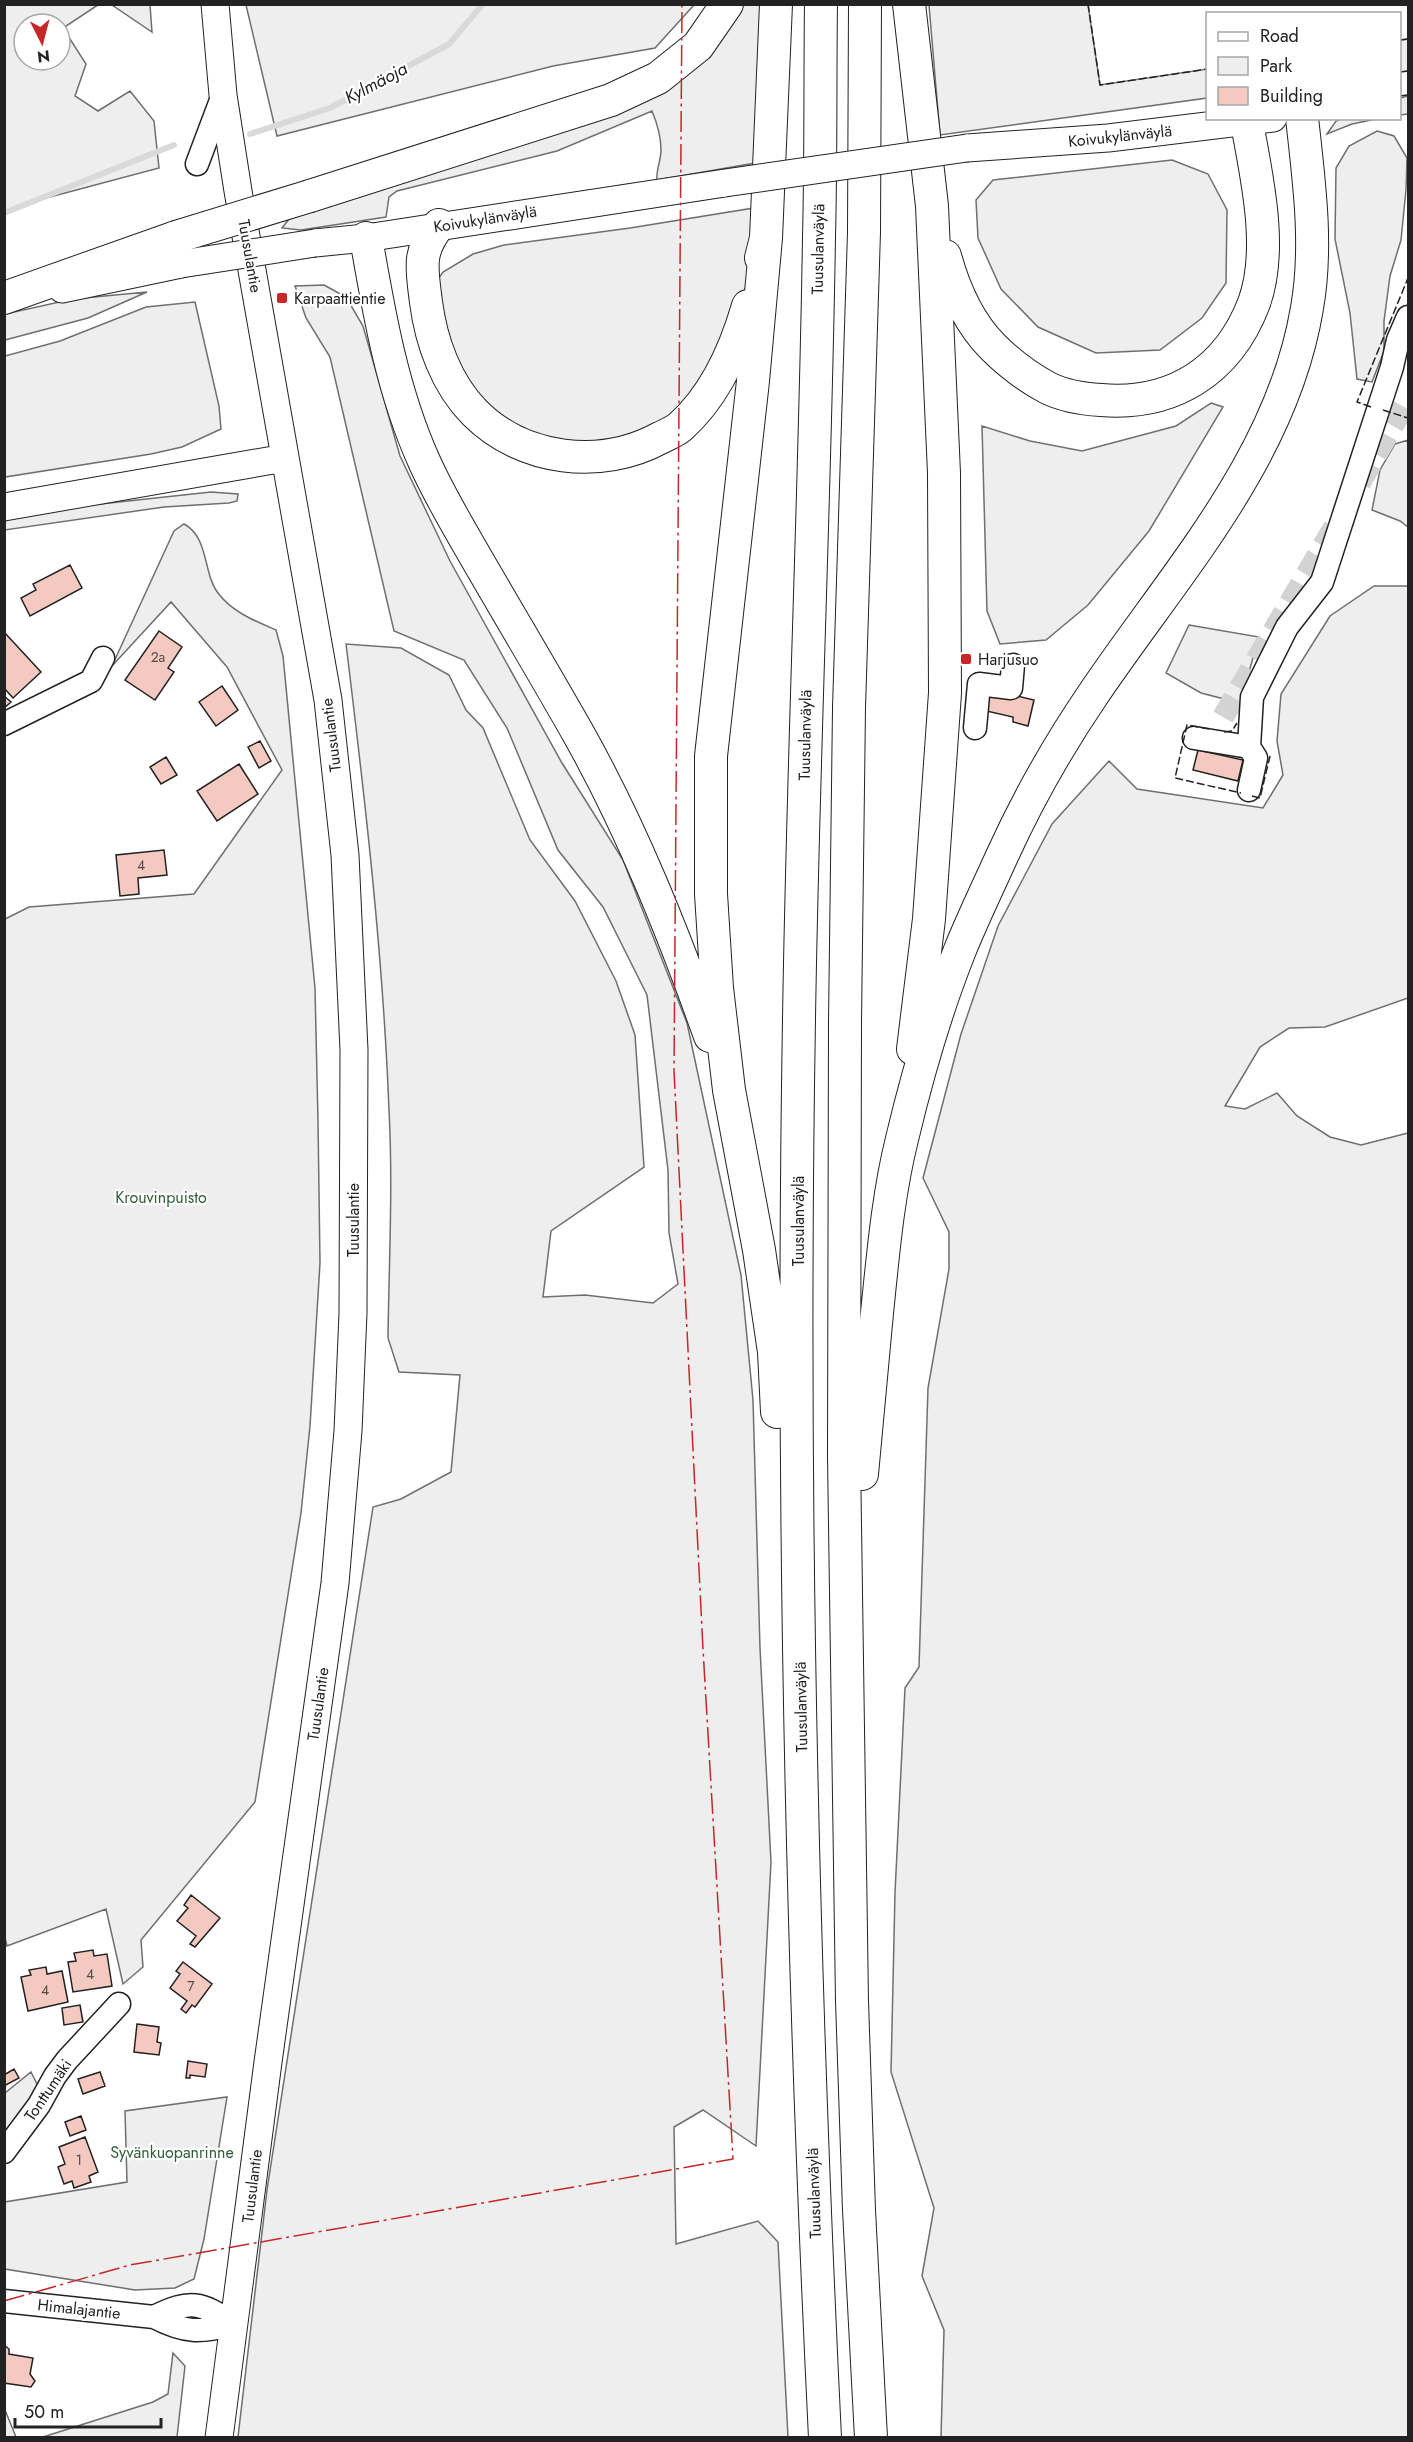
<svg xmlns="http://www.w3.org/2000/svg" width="1413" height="2442" font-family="Jost,sans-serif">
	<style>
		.green { fill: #eee; stroke: #6f6f6f; stroke-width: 1.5; fill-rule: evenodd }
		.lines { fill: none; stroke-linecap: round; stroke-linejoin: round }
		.stream { stroke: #d9d9d9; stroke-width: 6 }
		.building { fill: #f3c9c0; stroke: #222; stroke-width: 1.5 }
		.minor-tunnel { stroke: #d3d3d3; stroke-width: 22; stroke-dasharray: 22 11; stroke-linecap: butt }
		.minor-casing { stroke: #222; stroke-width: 25 }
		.major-casing { stroke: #222; stroke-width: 29 }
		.highway-casing { stroke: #222; stroke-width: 34 }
		.minor { stroke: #fff; stroke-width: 22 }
		.major { stroke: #fff; stroke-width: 27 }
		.highway { stroke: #fff; stroke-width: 32 }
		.major-bridge-casing { stroke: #222; stroke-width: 29; stroke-linecap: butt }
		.highway-bridge-casing { stroke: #222; stroke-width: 34; stroke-linecap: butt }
		.major-bridge { stroke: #fff; stroke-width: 27 }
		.highway-bridge { stroke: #fff; stroke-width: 32 }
		.fence { stroke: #222; stroke-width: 1.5; stroke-dasharray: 8 3; stroke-linecap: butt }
		.power { stroke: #c62828; stroke-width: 1.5; stroke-dasharray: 21 4.5 3 4.5; stroke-linecap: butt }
		.poi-dot { fill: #c62828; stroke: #fff; stroke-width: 2 }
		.labels { text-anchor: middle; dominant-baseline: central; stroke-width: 4.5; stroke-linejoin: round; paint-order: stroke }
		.number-label { font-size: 14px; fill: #564c4a }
		.street-label { font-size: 16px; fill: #222; stroke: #fff }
		.poi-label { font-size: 16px; fill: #222; stroke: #fff; text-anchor: start }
		.park-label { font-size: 16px; fill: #2f5e38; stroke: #fff }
		.water-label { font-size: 18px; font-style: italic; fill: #222; stroke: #fff }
	</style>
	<rect width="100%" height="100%" fill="#fff"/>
	<path class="green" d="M4,5H98L63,28L86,64L75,96L98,111L130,91L154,121L159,168L20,205L5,212ZM24,24H60V60H24Z
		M112,5H150L152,32Z
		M246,5V4L694,5L655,48L553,66L277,136Z
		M740,5H764L761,162L657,180C656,169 661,161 661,150C661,137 657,123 652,111L557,151L397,191L389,197L386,217L301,230L282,228L293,214L618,110Z
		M929,5H1088L1100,85L1207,69V98L940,135Z
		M1408,39V71L1400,72V40Z
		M1408,96V114L1400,115V98Z
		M1341,119V118L1376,119L1352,124L1327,134L1336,121Z
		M1377,131L1394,136L1407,158L1406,190L1401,240L1390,276L1384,321V351L1372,382L1357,379L1350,313L1335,239L1336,168L1349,146Z
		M1172,160L1208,174L1227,210L1226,283L1202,318L1160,350L1096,353L1038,327L1001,289L978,238L976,200L993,180Z
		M754,208L752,270L718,361L670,421L600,449L514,431L467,387L449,346L436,282L443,272L473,254L504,245L630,228Z
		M324,285L346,297L363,326L400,456L450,561L562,763L623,860L687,1023L741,1275L753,1400L760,1648L771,1862L756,2146L703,2110L674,2127L676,2244L758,2221L778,2242L788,2437H238L267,2190L373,1507L401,1499L451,1472L460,1375L399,1372L388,1338C389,1262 393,1186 389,1110C383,954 365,799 346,644L401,648L449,675L466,710L483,728L530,840L575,901L616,981L635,1035L644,1167L551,1231L543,1297L585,1295L653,1303L678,1284L669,1233L668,1170L647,995L603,907L558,850L507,728L464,660L394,631L330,357L306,318L295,286Z
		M147,292L88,318L5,340V314L73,299Z
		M195,302L219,406L221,429L182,447L151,454L5,477V356L60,341L146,307Z
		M1211,403L1223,407L1149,531L1088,605L1046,640L1000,644L987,611L982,426L1030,441L1082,451L1176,426Z
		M1408,440V527L1400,521L1372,510L1380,470L1395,444Z
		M211,492L238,494L237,501L229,503L164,507L5,530V520L91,505Z
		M184,524C209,537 203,574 218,593C232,612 255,621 276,630L283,656L315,988L318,1121L320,1263L310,1426L301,1513L255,1802L141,1940L143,1967L123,1984L106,1909L7,1946L5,1938V919L29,907L194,894L282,770L227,667L171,602L112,666L174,531Z
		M1374,586H1408V998L1325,1027L1289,1028L1260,1047L1225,1106L1245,1109L1277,1093L1297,1116L1330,1137L1361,1145L1408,1133V2437H941L944,2330L922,2276L934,2208L891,2072L895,1893L905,1688L919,1667L928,1388L949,1269V1232L923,1178L961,1034L998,926L1052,824L1109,761L1137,789L1263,808L1283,775L1277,741L1281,694L1330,616Z
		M1189,625L1259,637L1240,703L1201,693L1166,673Z
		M31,2072L38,2086L33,2098L5,2136V2093Z
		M227,2097L204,2239L194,2279L175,2288L135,2290L5,2269V2202L127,2182L125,2111Z
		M173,2353L185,2366L177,2437H43L153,2402L168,2394Z
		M4,2410H5L16,2437H5Z"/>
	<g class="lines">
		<path class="stream" d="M250,134L330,108L449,44L483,4
			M4,213L174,145"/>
	</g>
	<path class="building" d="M70,565L82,588L30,616L21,598L36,590L33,584Z
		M159,631L182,647L168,668L174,672L155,700L125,680Z
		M4,632L41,672L13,698L4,688Z
		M222,686L238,710L216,726L199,702Z
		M987,689L1034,700L1028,726L1013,722V717L982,710Z
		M4,696L11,702L4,708Z
		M260,741L271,761L259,768L248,747Z
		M1198,750L1243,760L1238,781L1193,770Z
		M166,757L177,775L161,784L150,767Z
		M239,764L258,794L217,821L197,791Z
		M164,850L167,875L138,878L139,894L120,896L116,855Z
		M191,1895L220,1918L195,1947L190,1944L196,1936L177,1921L188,1908L184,1905Z
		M93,1950L94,1956L107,1954L112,1986L73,1992L68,1962L76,1961L74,1953Z
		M183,1962L212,1984L195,2007L192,2005L186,2013L181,2009L187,2001L170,1988L180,1974L176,1971Z
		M46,1967L47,1974L62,1971L68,2002L28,2011L21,1977L31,1975L29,1970Z
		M80,2005L83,2022L64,2025L62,2008Z
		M137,2024L159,2027L157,2042L161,2043L159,2055L134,2052Z
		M188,2061L207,2064L205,2077L190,2075V2078H186Z
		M14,2069L19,2078L4,2086V2075Z
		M100,2072L105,2086L83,2094L78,2079Z
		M81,2116L86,2130L70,2136L65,2122Z
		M85,2137L98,2172L89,2176L91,2182L74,2188L72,2181L64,2184L58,2167L65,2164L59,2147Z
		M4,2345L9,2349V2354L33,2358L30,2374L35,2381L31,2387L4,2383Z"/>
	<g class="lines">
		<path class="minor-tunnel" d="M1360,483L1408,399
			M1223,717L1336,524"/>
		<g class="minor-casing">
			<path id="minor" d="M1400,84L1408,83
				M197,164L223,95
				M4,724L91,681L103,658
				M975,728L979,684L1011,688L1013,665
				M1194,738L1249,747
				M1249,790L1256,758L1249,747L1252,697L1287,627L1322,582L1392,367L1398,340L1408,317
				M4,2152L39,2105L55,2076L67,2060L119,2004
				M4,2301L154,2317C185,2333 200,2333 234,2324
				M154,2317C190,2299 201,2302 234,2324"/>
		</g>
		<g class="major-casing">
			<path id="major" d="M215,4L223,95L238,191L328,700L345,855L354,1050L353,1313L348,1431L335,1583L268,2062L219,2438
				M967,148L1108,138L1273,118
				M315,243L366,238L725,183
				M62,289L181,264
				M4,507L285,458"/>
		</g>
		<g class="highway-casing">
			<path id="highway" d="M821,4C820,82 821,159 819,237C815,498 803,758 799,1019C791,1492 802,1965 825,2438
				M865,4L864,232L849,708L845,1022L844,1456L852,2001L859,2210L871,2438
				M909,4L932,206L944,473L945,693L929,919L913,1049
				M310,196L611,100L658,78L698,46L727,4
				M439,225C417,252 422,269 426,302C431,341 446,384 475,413C523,461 601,470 660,438C666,435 674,432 680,427C715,396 735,351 748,306
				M366,238C379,313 392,390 424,461C439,495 459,528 478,561C511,618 545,675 578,733C632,829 673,932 710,1036
				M766,238L753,381L711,756V894L717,988L729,1090L759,1250L774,1352L777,1412
				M945,256C954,289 968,322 993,347C1008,362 1029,378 1048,388C1064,396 1084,399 1101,400C1173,406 1228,371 1254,303C1274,248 1256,174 1246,118
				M761,258L766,238L776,4
				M4,298L176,237
				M862,1474C867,1420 872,1367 877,1313C883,1255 888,1195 902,1139C917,1076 936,1010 960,950C973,918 988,887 1002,856C1027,801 1058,746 1092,696C1174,574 1282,459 1307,308C1318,246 1309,181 1302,118"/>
		</g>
		<use href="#minor" class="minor"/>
		<use href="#major" class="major"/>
		<use href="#highway" class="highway"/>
		<g class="major-bridge-casing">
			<path id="major-bridge" d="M725,183L967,148
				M181,264L315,243"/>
		</g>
		<g class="highway-bridge-casing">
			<path id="highway-bridge" d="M176,237L310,196"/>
		</g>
		<use href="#major-bridge" class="major-bridge"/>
		<use href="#highway-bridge" class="highway-bridge"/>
		<path class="fence" d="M1088,4L1100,85L1208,69
			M1400,40L1408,39
			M1371,407L1357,402L1408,278
			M1383,410L1408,418
			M1209,729L1187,725L1175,778L1241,793
			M1224,732L1232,731L1237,723
			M1252,796L1260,798L1270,756"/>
		<path class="power" d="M4,2301L130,2265L733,2159L703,1649L674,1071L682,4"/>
	</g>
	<g class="poi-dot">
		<rect x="276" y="292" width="12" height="12" rx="3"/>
		<rect x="960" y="653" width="12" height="12" rx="3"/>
	</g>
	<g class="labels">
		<g class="number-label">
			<text x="158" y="657">2a</text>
			<text x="141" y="865">4</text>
			<text x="90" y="1974">4</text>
			<text x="191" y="1986">7</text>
			<text x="45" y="1990">4</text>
			<text x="79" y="2160">1</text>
		</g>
		<g class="street-label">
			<text transform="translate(1120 136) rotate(-6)">Koivukylänväylä</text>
			<text transform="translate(485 219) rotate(-9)">Koivukylänväylä</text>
			<text transform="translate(818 249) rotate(-89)">Tuusulanväylä</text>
			<text transform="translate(250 256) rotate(80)">Tuusulantie</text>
			<text transform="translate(331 735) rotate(-97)">Tuusulantie</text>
			<text transform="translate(805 735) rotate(-89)">Tuusulanväylä</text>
			<text transform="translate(353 1220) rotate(-90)">Tuusulantie</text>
			<text transform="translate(798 1221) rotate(-90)">Tuusulanväylä</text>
			<text transform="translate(318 1704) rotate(-82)">Tuusulantie</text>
			<text transform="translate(801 1707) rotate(-91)">Tuusulanväylä</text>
			<text transform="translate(48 2090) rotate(-56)">Tonttumäki</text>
			<text transform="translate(252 2186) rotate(-83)">Tuusulantie</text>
			<text transform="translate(814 2193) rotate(-92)">Tuusulanväylä</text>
			<text transform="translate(79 2309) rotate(6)">Himalajantie</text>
		</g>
		<g class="poi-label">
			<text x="294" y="298">Karpaattientie</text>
			<text x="978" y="659">Harjusuo</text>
		</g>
		<g class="park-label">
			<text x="161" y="1197">Krouvinpuisto</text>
			<text x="172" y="2152">Syvänkuopanrinne</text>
		</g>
		<g class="water-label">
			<text transform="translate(376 83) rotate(-28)">Kylmäoja</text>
		</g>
	</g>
	<rect width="1413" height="2442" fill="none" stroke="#222222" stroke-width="12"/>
	<rect x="1206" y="12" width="195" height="108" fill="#ffffff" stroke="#a7a7a7" stroke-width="1.5"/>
	<rect x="1218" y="32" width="30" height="9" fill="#ffffff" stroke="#a7a7a7" stroke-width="1.5"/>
	<text x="1260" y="42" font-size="18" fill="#222222">Road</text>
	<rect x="1218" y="57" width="30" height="18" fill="#eeeeee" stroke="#a7a7a7" stroke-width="1.5"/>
	<text x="1260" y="72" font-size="18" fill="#222222">Park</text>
	<rect x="1218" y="87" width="30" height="18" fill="#f3c9c0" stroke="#a7a7a7" stroke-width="1.5"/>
	<text x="1260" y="102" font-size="18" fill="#222222">Building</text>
	<g transform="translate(42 42) rotate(174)"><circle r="28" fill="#ffffff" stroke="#a7a7a7" stroke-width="1.5"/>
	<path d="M0-4.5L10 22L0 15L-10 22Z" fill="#c62828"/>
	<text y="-9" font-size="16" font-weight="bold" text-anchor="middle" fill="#222222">N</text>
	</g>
	<path d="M15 2418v9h146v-9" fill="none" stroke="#222222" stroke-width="3"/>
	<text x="24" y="2418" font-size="18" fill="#222222" stroke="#ffffff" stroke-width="4.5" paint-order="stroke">50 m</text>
</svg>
